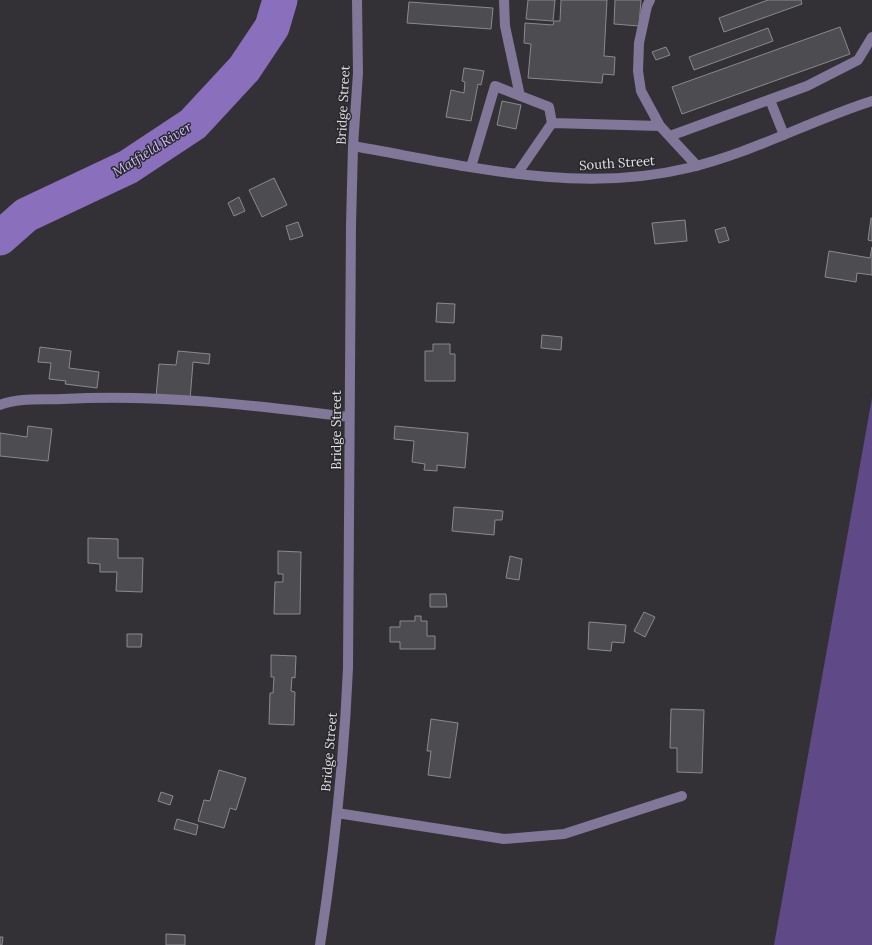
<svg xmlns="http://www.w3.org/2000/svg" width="872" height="945" font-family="Lora,serif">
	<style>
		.green { fill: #5f4a87 }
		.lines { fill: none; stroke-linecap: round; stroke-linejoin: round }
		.river { stroke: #8a70bc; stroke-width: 35 }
		.building { fill: #4d4c50; stroke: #8a898e }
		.minor { stroke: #817799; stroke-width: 10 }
		.labels { text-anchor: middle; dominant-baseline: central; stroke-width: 3; stroke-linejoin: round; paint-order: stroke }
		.street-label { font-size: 13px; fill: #e1e0e3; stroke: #29282c }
		.water-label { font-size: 14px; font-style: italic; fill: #cfbcfa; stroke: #29282c }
	</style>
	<rect width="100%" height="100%" fill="#333136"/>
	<path class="green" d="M872,398V945H774Z"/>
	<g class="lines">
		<path class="river" d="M0,238L26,215L128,167L193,124L244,69L272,27L280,0"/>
	</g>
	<path class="building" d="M528,0H555L553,21L526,19Z
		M561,0H607L604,56L615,57L614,75L603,74L602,83L528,78L531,44L524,43L525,23L553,25L554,21H560Z
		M615,0H641L639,26L614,24Z
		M768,0H801L802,4L724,32L719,18Z
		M409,2L493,8L491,29L407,23Z
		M840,27L850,54L682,114L672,87Z
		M768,28L773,41L694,70L689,57Z
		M666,47L670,55L656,60L652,52Z
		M464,68L484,71L481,85L478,84L471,121L446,117L451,90L464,93L465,82L462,81Z
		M502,101L521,105L516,129L497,125Z
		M274,178L287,205L262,217L249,190Z
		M239,197L245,211L234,216L228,203Z
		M871,218H872V241L868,240Z
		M685,220L687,241L655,244L652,223Z
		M298,222L303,236L290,240L286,226Z
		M725,227L729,240L719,243L715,230Z
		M872,247V275L857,273L856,282L825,277L829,251L870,258Z
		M437,303L455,304L454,323L436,322Z
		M542,335L562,337L561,350L541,348Z
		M433,344H450V354H455V381H425V351H433Z
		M40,347L71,351L69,368L99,372L97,388L65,384L66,381L49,379L51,363L38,362Z
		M178,351L210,354L209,364L193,362L190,400L156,397L159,364L176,365Z
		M28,426L52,429L48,461L0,456V433L27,437Z
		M395,426L468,433L465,468L437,465V471L424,470L425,464L412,462L414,441L394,439Z
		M454,507L503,511L502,520H495L494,535L452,531Z
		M88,538L118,539V558H143L142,592L116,591L117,572H100V564L88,563Z
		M278,551L301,552L300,614H274L275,582H283V574H278Z
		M510,556L522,559L519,580L506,578Z
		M430,594H446L447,607H430Z
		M644,612L655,617L645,637L634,631Z
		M415,616H421V621H427V636H435V649H400V642H390V627H400V621H415Z
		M589,622L626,625L624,643L612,642L611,651L588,649Z
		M127,634H142L141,647H127Z
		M271,655L296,656L295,678L292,677L291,691L295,692L294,725L269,724L270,693H273L274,677H271Z
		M671,709L704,710L702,773L677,772V748H670Z
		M431,719L458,723L450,778L428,775L431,751H427Z
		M219,770L246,778L236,810L230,808L224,828L198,821L204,800L210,801Z
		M161,792L173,796L170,805L158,801Z
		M177,819L198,825L196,835L174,829Z
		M166,934L185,935V945H166Z
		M0,937H3L2,945H0Z"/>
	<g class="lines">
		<path class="minor" d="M504,0L505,26L520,96
			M650,0L647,6L639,43L638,71L641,91L660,126L697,166
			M770,100L784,135
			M552,123L660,126
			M670,136L807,86L858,60L872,37
			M353,146C463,165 577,195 688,168C752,153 809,121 872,101
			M471,167L495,86L549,107L552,123L517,174
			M0,405C19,397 43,400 63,399C161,394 253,405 349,417
			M337,813L504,839L564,834L682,796
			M320,945C334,853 344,761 348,668L351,225L353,146L358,73L357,0"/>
	</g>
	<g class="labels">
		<g class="street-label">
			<text transform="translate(343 105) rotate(-87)">Bridge Street</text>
			<text transform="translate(617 163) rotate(-4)">South Street</text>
			<text transform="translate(336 430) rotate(-90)">Bridge Street</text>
			<text transform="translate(329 752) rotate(-85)">Bridge Street</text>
		</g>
		<g class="water-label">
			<text transform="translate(152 149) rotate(-32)">Matfield River</text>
		</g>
	</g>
</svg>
